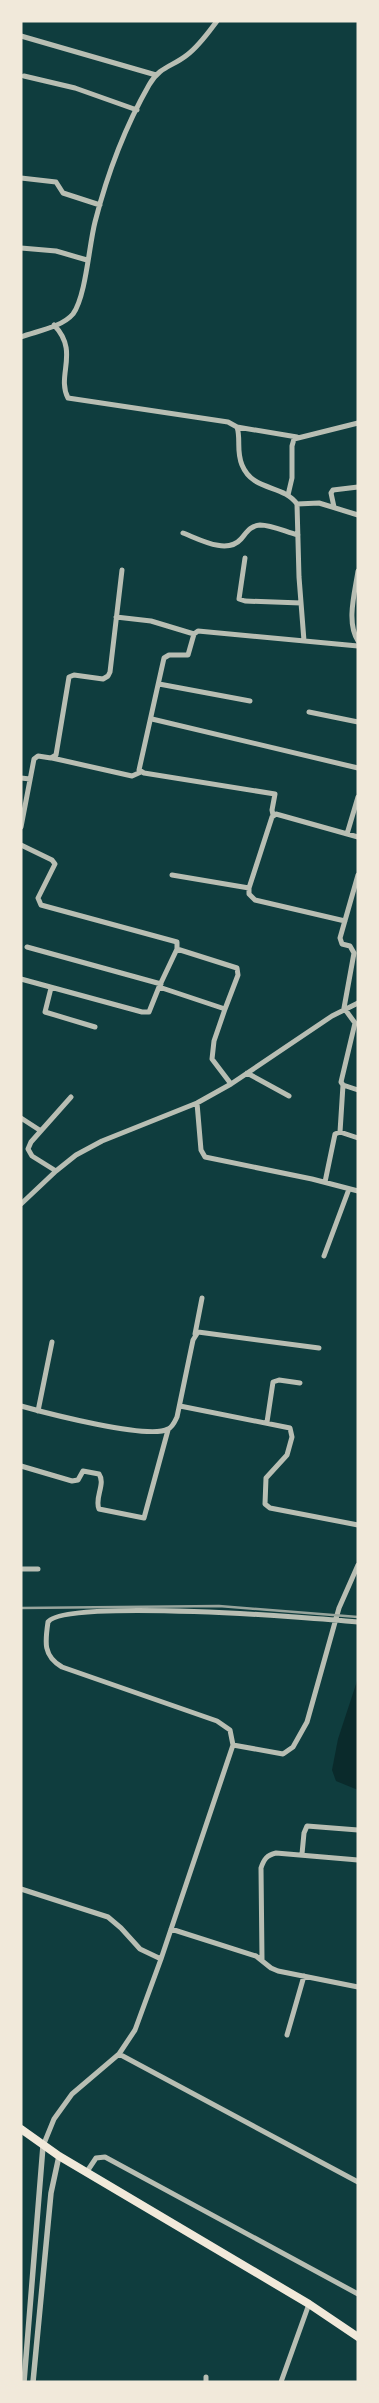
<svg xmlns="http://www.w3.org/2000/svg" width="379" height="2403" font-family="'Source Sans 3',sans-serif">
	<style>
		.water { fill: #0a2a2b }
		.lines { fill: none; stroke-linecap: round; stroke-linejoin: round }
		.minor { stroke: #b8beb3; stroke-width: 5 }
		.tertiary { stroke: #b8beb3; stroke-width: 5.5 }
		.primary { stroke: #f1e9da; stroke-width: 8 }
		.rail { stroke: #97a49c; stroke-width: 2.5 }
	</style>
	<rect width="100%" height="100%" fill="#0f3d3e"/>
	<path class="water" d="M358,1678V1790L336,1781L332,1770L338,1739Z"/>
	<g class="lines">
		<path class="minor" d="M21,36L156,75
			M24,76L75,88L137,110
			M21,178L56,182L63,193L100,205
			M21,248L56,251L87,260
			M54,325C80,352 56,375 68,398L228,422L237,427C241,439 236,451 242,465C253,492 283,484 297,504L299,577L304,641
			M21,337C37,331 62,327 73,314C86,296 89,245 95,222C107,175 125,127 149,85C160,66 172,67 187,55C199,46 208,33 217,21
			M237,427L297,437
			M288,495L292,478V446L294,439L358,423
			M297,504L319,503L358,515
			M334,507L331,493L333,490L358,487
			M183,533C199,539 227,555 241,539C247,532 250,526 260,525C272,525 286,532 298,535
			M245,558L239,599L245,601L301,603
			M358,571C355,592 346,622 358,641
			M116,617L151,621L194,634
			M159,684L250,701
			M309,712L358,722
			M152,719L358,768
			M52,758L132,776L141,772
			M21,778L30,779
			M273,815L272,810L275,794L144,773L139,770L164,658L169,655H188L194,634L198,631L358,646
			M21,827L34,759L38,756L51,758L56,755L69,677L74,675L103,679L108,676L110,672L122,570
			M347,834L358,797
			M21,845L52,860L55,864L38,898L41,905L177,942V949L159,987
			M172,875L249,888
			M358,875L340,938L342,944L350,946L354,953L344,1008L355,1023L341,1082L343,1085L358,1090
			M345,921L255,900L249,894V888L272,817L276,814L358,837
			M27,947L161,984
			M177,949L237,968L238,975L225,1009
			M21,979L142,1012H149L159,987L225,1009L214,1041L212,1059L231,1084
			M51,988L45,1012L95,1027
			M247,1073L289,1096
			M197,1103L201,1150L205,1157L312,1179L358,1191
			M21,1118L41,1131
			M340,1132L343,1085
			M56,1171L32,1156L28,1149L31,1142L71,1097
			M325,1182L335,1134L340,1132L358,1138
			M21,1204L56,1171L76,1155L102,1141L197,1103L231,1084L332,1016L358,1003
			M324,1256L349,1189
			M195,1334L202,1298
			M21,1406C46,1413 149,1440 168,1429C173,1427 175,1421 177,1417L193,1340L198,1332L319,1348
			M180,1406L290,1428L292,1437L287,1455L266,1478L265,1504L270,1508L358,1525
			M38,1411L52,1342
			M267,1422L273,1382L279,1380L300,1383
			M21,1466L72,1481L78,1480L83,1471L99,1474C106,1484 94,1498 99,1509L144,1518L168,1430
			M21,1569H38
			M233,1745L283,1754L293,1747L307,1722L339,1608L358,1565
			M302,1854L304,1833L307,1826L358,1830
			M21,1889L108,1917L121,1928L140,1949L161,1959
			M171,1929L256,1956L271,1968L278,1971L358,1987
			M262,1959L261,1868C264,1859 267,1855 276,1853L358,1860
			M287,2035L304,1976
			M119,2054L358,2182
			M43,2146L54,2119L72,2094L119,2054L135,2030L161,1959L233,1745L230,1730L217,1721L62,1667C43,1656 45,1642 48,1622C64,1598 318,1618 358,1622
			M86,2173L96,2158L105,2157L358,2294
			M206,2377V2382
			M281,2382L309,2304"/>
		<path class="tertiary" d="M24,2382L43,2146
			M33,2382L51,2193L59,2156"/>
		<path class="primary" d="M21,2129L59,2156L309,2304L358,2337"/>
		<path class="rail" d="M21,1608L219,1606L358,1617"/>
	</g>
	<rect width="379" height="2403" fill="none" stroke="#f1e9da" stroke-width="45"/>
</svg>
